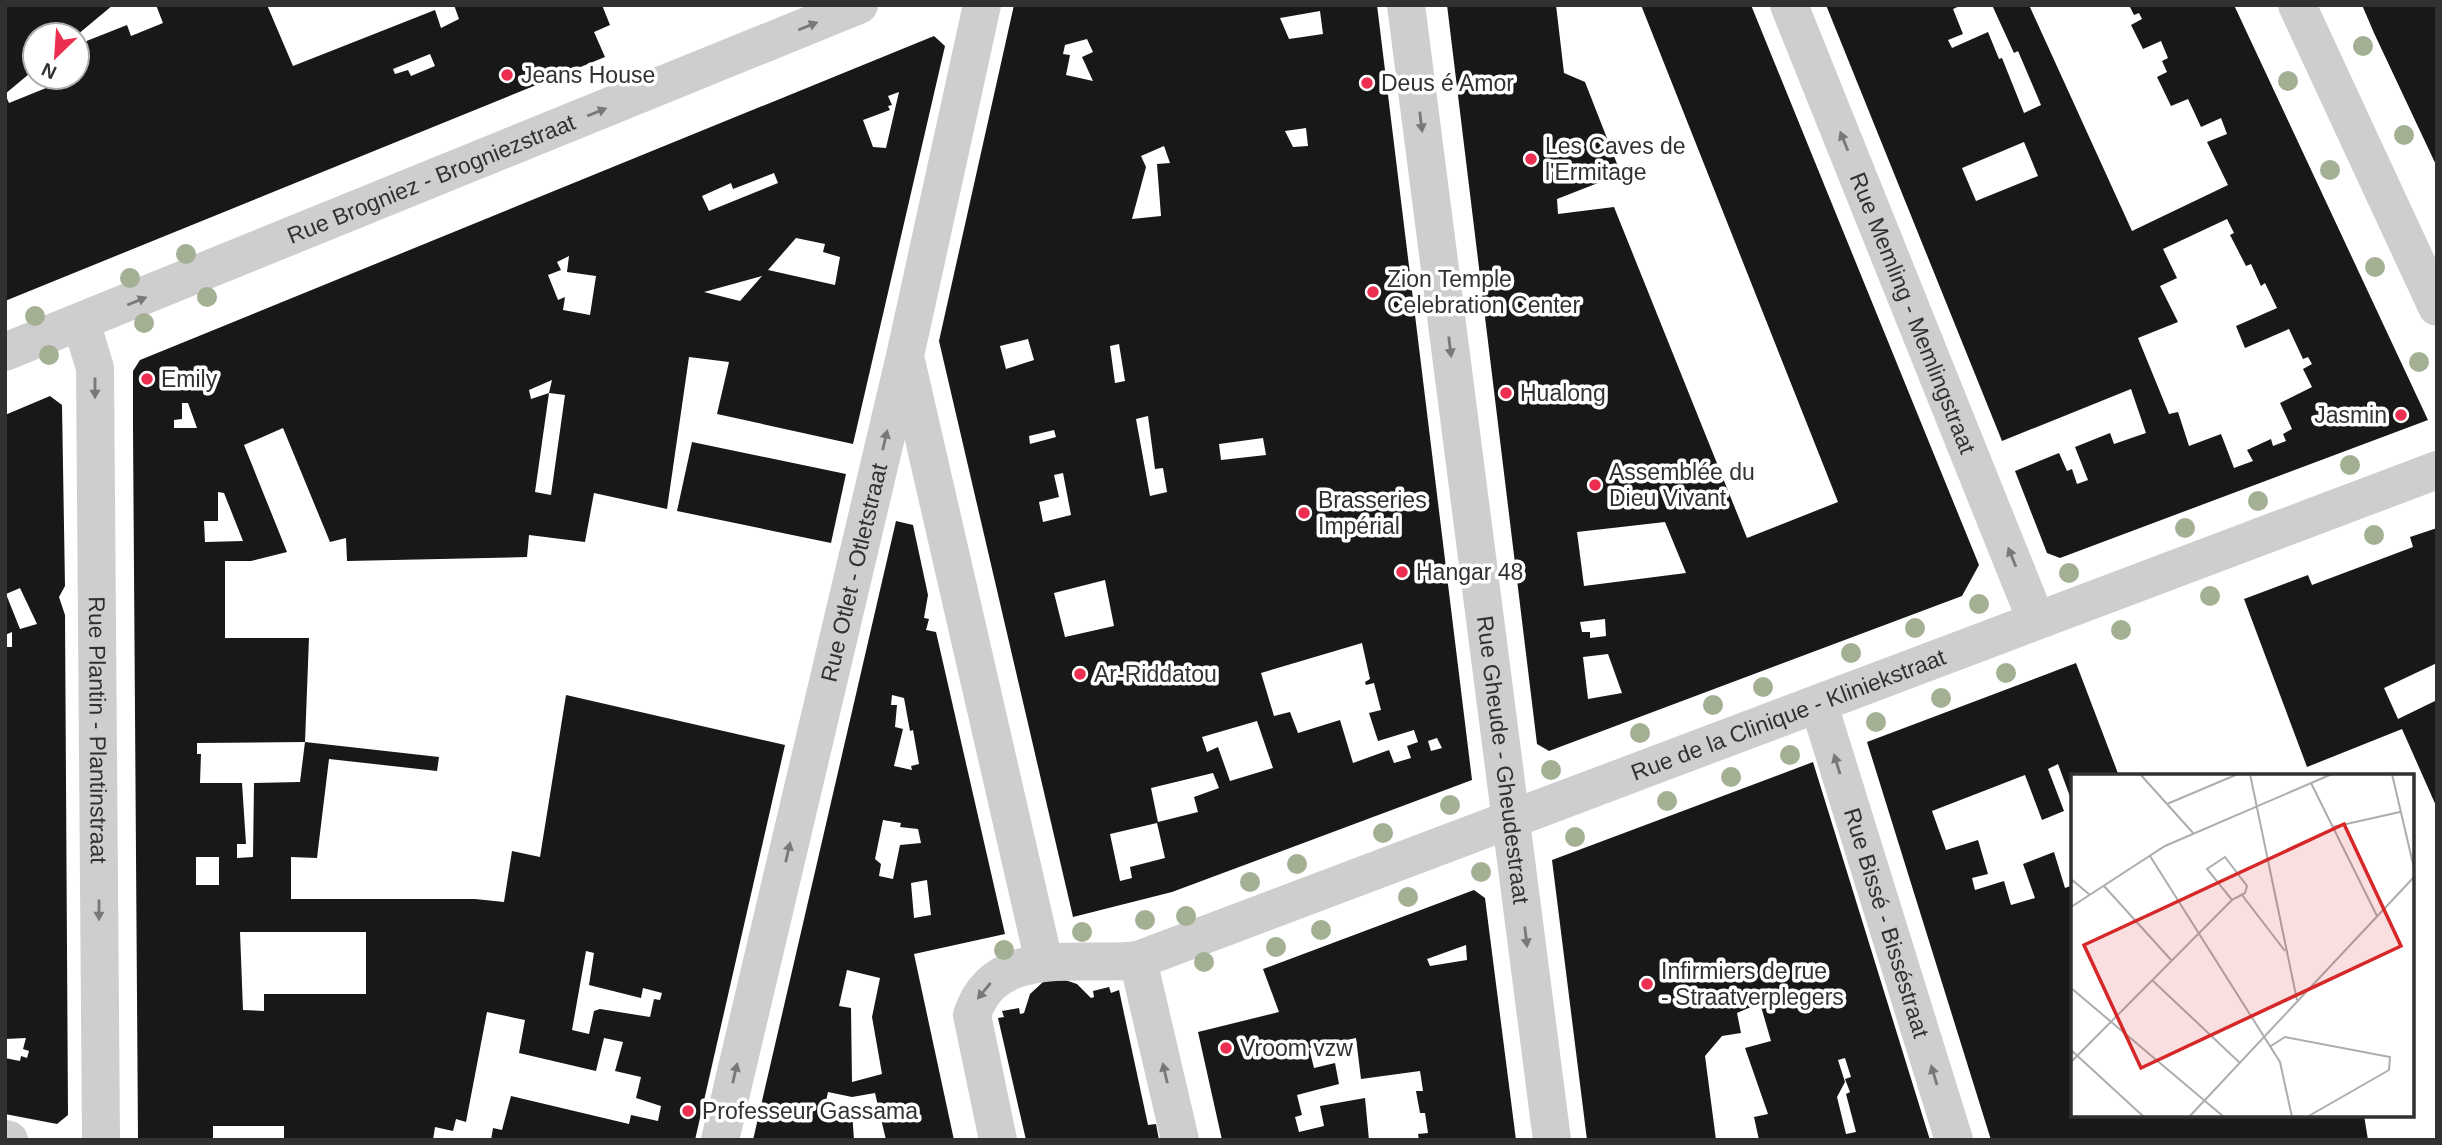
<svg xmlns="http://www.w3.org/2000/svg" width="2442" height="1145" font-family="Helvetica,sans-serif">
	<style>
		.building { fill: #181818; fill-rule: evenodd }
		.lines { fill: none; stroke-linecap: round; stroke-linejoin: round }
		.minor { stroke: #cecece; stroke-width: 38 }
		.tree { fill: #a4b094 }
		.oneway { fill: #787878 }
		.poi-dot { fill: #ec2f50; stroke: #fff; stroke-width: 2.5 }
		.labels { text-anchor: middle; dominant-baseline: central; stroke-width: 7; stroke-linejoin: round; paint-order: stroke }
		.poi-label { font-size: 23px; fill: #313131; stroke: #fff; text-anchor: start }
		.street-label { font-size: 23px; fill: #313131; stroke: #fff }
		.inset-road { fill: none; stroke: #adadad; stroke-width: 2 }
		.view { fill: #d62828; fill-opacity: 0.15; stroke: #d62828; stroke-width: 3.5 }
		.inset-edge { fill: none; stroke: #313131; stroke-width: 3.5 }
	</style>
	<rect width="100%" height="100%" fill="#fff"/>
	<path class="building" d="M5,5H113L77,35H35V69L5,94L9,103L51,86L47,77H77V63L90,57L84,42L127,25L131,36L163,23L156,5H267L293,66L435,10L441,28L459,19L454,5H602L610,25L594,32L605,57L5,301ZM430,54L435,66L411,76L408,70L395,74L393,69Z
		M1014,5H1377L1472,780L1172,892L1073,917L939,341ZM1320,11L1323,34L1289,39L1280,18ZM1087,39L1093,52L1082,57L1093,81L1066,75L1070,55L1063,54L1065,45ZM1306,128L1308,146L1293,147L1285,131ZM1164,146L1170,163L1157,164L1161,216L1132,219L1146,167L1141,156ZM1028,339L1034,360L1006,369L1000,346ZM1119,344L1125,381L1115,383L1110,346ZM1148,416L1155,469L1163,468L1167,492L1150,496L1136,419ZM1054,430L1056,437L1030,444L1029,436ZM1263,438L1266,455L1221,460L1219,444ZM1063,473L1071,515L1043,522L1039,502L1059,497L1054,475ZM1105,580L1114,626L1065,637L1054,593ZM1362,643L1370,679L1365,682L1366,685L1374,683L1381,710L1369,713L1378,741L1414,730L1418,742L1407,746L1411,758L1394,763L1389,750L1353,763L1340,720L1298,733L1290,712L1274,716L1261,673ZM1257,721L1273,768L1230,781L1218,747L1207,752L1202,737ZM1437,738L1442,748L1431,751L1428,741ZM1213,773L1219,788L1194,797L1198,812L1158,822L1151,788ZM1157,823L1165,858L1130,867L1132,878L1120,881L1110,834Z
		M1447,5H1556L1564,73L1585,82L1621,174L1557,199L1558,214L1614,207L1747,538L1838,502L1641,5H1751L1979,565L1962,596L1549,751L1537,744ZM1665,522L1686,573L1584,586L1577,532ZM1605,619L1606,636L1590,638V632H1582L1580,622ZM1608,654L1622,693L1588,699L1583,657Z
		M1826,5H1962L1953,9L1963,34L1948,40L1952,48L1988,32L1999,59L2002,58L2024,113L2041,105L2018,51L2014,53L1992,5H2029L2132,231L2228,185L2207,142L2227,134L2221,118L2201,127L2188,99L2171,106L2157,77L2167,72L2162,61L2168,58L2161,41L2143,49L2131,25L2142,19L2139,13L2134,15L2129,5H2234L2428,420L2060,558L2047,553L2015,471L2059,453L2067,471L2072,469L2077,484L2088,480L2075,447L2110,433L2114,444L2146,433L2131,389L2002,441ZM2024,142L2038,176L1976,201L1962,168ZM2227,219L2234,233L2230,235L2246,266L2251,264L2261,286L2265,283L2277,308L2236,326L2245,348L2289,329L2303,359L2308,357L2312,364L2303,369L2312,387L2280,403L2292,429L2283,434L2286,441L2273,446L2271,439L2247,450L2253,461L2234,468L2221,434L2189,446L2178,412L2169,414L2138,338L2178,322L2160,286L2177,278L2163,249Z
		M2362,5H2437V167L2374,33Z
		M934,36L945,46L853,444L717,414L729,362L689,357L667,509L594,493L585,542L529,535L527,557L347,561L346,538L330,542L283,428L244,445L287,552L251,561H225V638H309L305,742L197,743V754H201L200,783H242L246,844H237V858L253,857L254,783L300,782L305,742L439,757L437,771L329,759L317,858L291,857V899H475L504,902L512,851L540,857L566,695L785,745L695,1140H491L493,1128L502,1130L511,1096L629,1124L631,1115L658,1121L661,1106L636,1098L641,1077L615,1071L623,1042L604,1038L596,1071L519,1053L525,1020L487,1012L466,1122L456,1119L453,1131L435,1127L433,1140H284V1126H213V1140H138L133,428V371L140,360ZM899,92L886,148L873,147L863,120L890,110L888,106L892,105L888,96ZM774,173L778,183L709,211L702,196L731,183L733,189ZM796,238L825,244L823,252L840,257L835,285L768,270ZM569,256L567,272L596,276L590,315L563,310L565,297L558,300L548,275L561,270L557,262ZM762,276L740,301L704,292ZM552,380L549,393L565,395L551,495L535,492L549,393L531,399L529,390ZM182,403H188L197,428H174V420L182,419ZM218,492L224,493L243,541L205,542L204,521H218ZM196,857H219V885H196ZM240,932H366V994H264V1011L243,1010ZM586,951L594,953L589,985L641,998L643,988L662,993L660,1000L654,999L650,1017L600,1009L594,1011L589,1034L572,1030Z
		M50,396L62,405L65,586L59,597L65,615L68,1115L57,1124L5,1114V1058L20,1061L21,1056L27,1058L29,1051L23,1049L26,1038L5,1039V647H12V632L5,635V415ZM20,588L37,624L20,629L6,594Z
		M692,442L846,474L831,543L677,511Z
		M896,521L913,525L928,595L924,618L929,619L926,630L936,632L1005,934L914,954L954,1140H886L875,1093L852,1097L828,1092L825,1106L852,1111L854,1140H753ZM892,695L904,698L910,731L913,730L919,764L911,766L912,770L894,766L903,729L895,727L897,705H891ZM883,820L901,823L900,827L918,829L921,843L900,845L893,879L879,876L881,864L875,859ZM927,880L931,915L914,918L911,883ZM847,970L880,978L872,1017L882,1074L852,1082L851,1008L839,1006Z
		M2437,528V663L2384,688L2398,719L2437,700V808L2402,729L2307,767L2244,599L2308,575L2312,585L2413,547L2410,537Z
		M2076,663L2119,776H2073L2072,802L2058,764L2048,769L2064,811L2042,820L2025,775L1932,811L1946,850L1978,840L1988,874L1972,878L1975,890L2004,881L2011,905L2035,898L2023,864L2054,852L2065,888L2073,885V1115H2364L2368,1140H1991L1867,742Z
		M1813,762L1930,1140H1759L1754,1117L1768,1114L1745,1048L1771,1041L1760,1003L1737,1013L1741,1033L1722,1036L1705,1056L1716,1140H1587L1552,860ZM1845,1058L1851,1077L1845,1079L1850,1092L1846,1094L1856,1132L1846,1134L1837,1097L1845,1082L1838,1060Z
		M1474,890L1485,898L1516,1140H1419L1418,1134L1428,1133L1425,1113H1420L1416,1091H1423L1420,1071L1361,1079L1356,1038L1309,1048L1314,1068L1335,1063L1339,1084L1297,1095L1302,1115L1295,1117L1299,1132L1324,1126L1320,1106L1365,1098L1369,1140H1222L1198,1032L1279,1012L1263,969ZM1466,945L1467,960L1430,966L1427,959Z
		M1062,979L1077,984L1091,998L1094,997L1093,991L1109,987L1111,993L1119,990L1148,1125L1156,1124L1159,1140H1026L998,1018L1004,1017L1002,1011L1019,1008L1020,1014L1024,1013L1030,994L1043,982Z"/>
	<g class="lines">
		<g class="minor">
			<path id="s1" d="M1406,5L1552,1140"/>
			<path id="s2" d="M1789,5L2036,620"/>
			<path d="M2297,5L2437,307"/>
			<path id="s3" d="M81,322L95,368L101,1140"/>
			<path id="s4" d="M5,352L859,5"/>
			<path d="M907,365L1044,962"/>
			<path id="s5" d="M1819,705L1954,1140"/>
			<path id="s6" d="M1138,960L2437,470"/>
			<path d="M5,1139L9,1140"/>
			<path id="s7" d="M720,1140L905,356L982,5"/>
			<path d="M998,1140L972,1015C995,943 1081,967 1138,960L1180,1140"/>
		</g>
	</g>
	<g class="tree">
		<circle cx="2363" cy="46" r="10"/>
		<circle cx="2288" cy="81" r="10"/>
		<circle cx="2404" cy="135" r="10"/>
		<circle cx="2330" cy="170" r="10"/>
		<circle cx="186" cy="254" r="10"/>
		<circle cx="2375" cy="267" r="10"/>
		<circle cx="130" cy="278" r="10"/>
		<circle cx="207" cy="297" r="10"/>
		<circle cx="35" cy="316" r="10"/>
		<circle cx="144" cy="323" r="10"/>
		<circle cx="49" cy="355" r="10"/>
		<circle cx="2419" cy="362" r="10"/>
		<circle cx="2350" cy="465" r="10"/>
		<circle cx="2258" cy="501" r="10"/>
		<circle cx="2185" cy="528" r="10"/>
		<circle cx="2374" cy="535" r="10"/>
		<circle cx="2069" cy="573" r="10"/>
		<circle cx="2210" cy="596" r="10"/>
		<circle cx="1979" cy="604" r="10"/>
		<circle cx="1915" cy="628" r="10"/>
		<circle cx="2121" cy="630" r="10"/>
		<circle cx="1851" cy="653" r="10"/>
		<circle cx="2006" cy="673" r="10"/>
		<circle cx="1763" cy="687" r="10"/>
		<circle cx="1941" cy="698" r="10"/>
		<circle cx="1713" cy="705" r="10"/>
		<circle cx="1876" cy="722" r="10"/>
		<circle cx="1640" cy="733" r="10"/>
		<circle cx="1790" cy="755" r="10"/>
		<circle cx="1551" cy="770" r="10"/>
		<circle cx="1731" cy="777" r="10"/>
		<circle cx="1667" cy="801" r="10"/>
		<circle cx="1450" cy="805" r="10"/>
		<circle cx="1383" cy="833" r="10"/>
		<circle cx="1575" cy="837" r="10"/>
		<circle cx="1297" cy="864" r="10"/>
		<circle cx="1481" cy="872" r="10"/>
		<circle cx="1250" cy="882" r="10"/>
		<circle cx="1408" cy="897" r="10"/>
		<circle cx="1186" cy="916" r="10"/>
		<circle cx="1145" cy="920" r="10"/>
		<circle cx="1321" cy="930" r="10"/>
		<circle cx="1082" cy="932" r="10"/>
		<circle cx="1276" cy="947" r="10"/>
		<circle cx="1004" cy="950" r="10"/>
		<circle cx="1204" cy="962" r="10"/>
	</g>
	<defs><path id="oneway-solid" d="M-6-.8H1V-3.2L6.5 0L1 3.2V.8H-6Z" transform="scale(1.75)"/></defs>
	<g class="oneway">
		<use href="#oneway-solid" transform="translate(808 26) rotate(-22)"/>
		<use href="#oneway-solid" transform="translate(597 112) rotate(-22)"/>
		<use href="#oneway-solid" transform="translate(1421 122) rotate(83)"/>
		<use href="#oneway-solid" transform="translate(1844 141) rotate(-112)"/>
		<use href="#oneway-solid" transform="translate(137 301) rotate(-22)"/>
		<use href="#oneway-solid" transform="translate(1450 347) rotate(83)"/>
		<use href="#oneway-solid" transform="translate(95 388) rotate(90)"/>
		<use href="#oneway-solid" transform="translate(885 440) rotate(-77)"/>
		<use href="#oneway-solid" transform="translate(2012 557) rotate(-112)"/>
		<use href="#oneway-solid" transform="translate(1837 764) rotate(-107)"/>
		<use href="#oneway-solid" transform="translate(788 852) rotate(-77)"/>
		<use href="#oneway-solid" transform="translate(99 910) rotate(90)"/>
		<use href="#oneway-solid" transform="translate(1526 937) rotate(83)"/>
		<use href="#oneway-solid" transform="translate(984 991) rotate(129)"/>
		<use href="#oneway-solid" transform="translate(735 1073) rotate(-77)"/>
		<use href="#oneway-solid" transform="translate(1165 1073) rotate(-103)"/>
		<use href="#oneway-solid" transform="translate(1934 1075) rotate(-107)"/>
	</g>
	<g class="poi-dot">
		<circle cx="507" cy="75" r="7"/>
		<circle cx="1367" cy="83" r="7"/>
		<circle cx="1531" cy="159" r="7"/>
		<circle cx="1373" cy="292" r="7"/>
		<circle cx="147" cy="379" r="7"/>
		<circle cx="1506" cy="393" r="7"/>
		<circle cx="2401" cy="415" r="7"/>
		<circle cx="1595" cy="485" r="7"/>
		<circle cx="1304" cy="513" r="7"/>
		<circle cx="1402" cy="572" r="7"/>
		<circle cx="1080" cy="674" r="7"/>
		<circle cx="1647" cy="984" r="7"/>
		<circle cx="1226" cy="1048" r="7"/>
		<circle cx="688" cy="1111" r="7"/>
	</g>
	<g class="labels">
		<g class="poi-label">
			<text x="521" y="75">Jeans House</text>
			<text x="1381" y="83">Deus é Amor</text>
			<text x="1545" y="146">Les Caves de<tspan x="1545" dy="26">l'Ermitage</tspan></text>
			<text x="1387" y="279">Zion Temple<tspan x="1387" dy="26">Celebration Center</tspan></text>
			<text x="161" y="379">Emily</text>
			<text x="1520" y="393">Hualong</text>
			<text x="2387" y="415" text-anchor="end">Jasmin</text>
			<text x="1609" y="472">Assemblée du<tspan x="1609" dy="26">Dieu Vivant</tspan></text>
			<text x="1318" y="500">Brasseries<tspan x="1318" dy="26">Impérial</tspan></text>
			<text x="1416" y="572">Hangar 48</text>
			<text x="1094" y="674">Ar-Riddatou</text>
			<text x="1661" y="971">Infirmiers de rue<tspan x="1661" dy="26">- Straatverplegers</tspan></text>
			<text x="1240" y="1048">Vroom vzw</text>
			<text x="702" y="1111">Professeur Gassama</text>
		</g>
		<g class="street-label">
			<text stroke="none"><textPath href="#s4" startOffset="460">Rue Brogniez - Brogniezstraat</textPath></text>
			<text stroke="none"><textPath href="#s2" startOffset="332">Rue Memling - Memlingstraat</textPath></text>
			<text stroke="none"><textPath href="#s7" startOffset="583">Rue Otlet - Otletstraat</textPath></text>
			<text stroke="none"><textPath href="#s6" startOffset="695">Rue de la Clinique - Kliniekstraat</textPath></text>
			<text stroke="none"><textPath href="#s3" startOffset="410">Rue Plantin - Plantinstraat</textPath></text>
			<text stroke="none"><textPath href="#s1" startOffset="761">Rue Gheude - Gheudestraat</textPath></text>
			<text stroke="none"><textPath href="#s5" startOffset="228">Rue Bissé - Bisséstraat</textPath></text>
		</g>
	</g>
	<g transform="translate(2071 774)">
		<rect width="343" height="343" fill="#fff"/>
		<path class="inset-road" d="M69,0L123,60M179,0L226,226M321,0L343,94M240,9L306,142M96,30L167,0M262,53L329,38M79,82L209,288L221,343M154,83L176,112L174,119L161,126L136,95ZM0,105L19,121M33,112L101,187M171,121L214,177M0,133L94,72L261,0M82,207L169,289M0,214L153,343M200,272L214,263L319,283L318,296L236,343M0,276L73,343M0,288L161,126M118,343L343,103"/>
		<path class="view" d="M273,50L330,172L70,294L13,171Z"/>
		<rect width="343" height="343" class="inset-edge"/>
	</g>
	<rect width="2442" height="1145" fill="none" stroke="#313131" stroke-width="14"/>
	<g transform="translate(56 56) rotate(205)"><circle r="33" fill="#ffffff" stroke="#adadad" stroke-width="2"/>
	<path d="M0-5L12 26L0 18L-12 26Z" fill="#ec2f50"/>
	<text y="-10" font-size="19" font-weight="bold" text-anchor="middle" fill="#313131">N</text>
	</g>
</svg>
